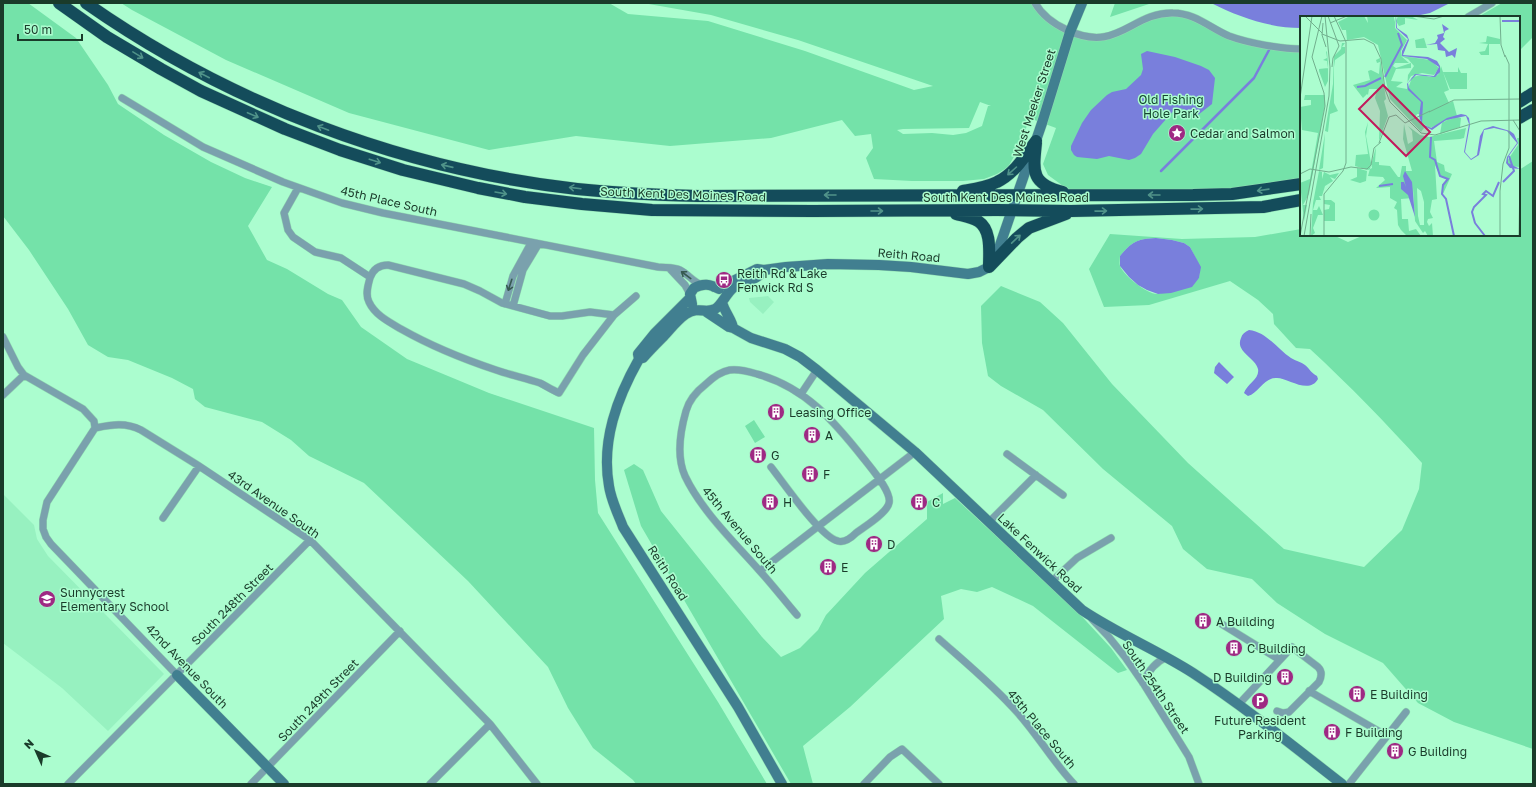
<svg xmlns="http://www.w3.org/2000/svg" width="1536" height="787" font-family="'Golos Text',sans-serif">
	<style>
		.built { fill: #97f1c0 }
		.green { fill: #74e2a9; fill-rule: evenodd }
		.water { fill: #797fdc }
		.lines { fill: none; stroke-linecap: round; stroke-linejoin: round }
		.stream { stroke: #797fdc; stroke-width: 2.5 }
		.street-casing { stroke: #91dab1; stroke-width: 8 }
		.secondary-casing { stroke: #91dab1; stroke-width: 11 }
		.highway-casing { stroke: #91dab1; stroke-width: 13 }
		.street { stroke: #7aa1ad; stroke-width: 7 }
		.secondary { stroke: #417f90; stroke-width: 10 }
		.highway { stroke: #144c5b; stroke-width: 12 }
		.oneway { stroke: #509389 }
		.oneway2 { stroke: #375a51 }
		.labels { text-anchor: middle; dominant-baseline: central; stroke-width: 3; stroke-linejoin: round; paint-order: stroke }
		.park-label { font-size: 12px; fill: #15462f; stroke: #abfdcf }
		.street-label { font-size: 12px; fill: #1a3b2a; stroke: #abfdcf }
		.poi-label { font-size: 12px; fill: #1a3b2a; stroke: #abfdcf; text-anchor: start }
		.inset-river { fill: none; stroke: #797fdc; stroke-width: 2 }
		.inset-road { fill: none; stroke: #71af8d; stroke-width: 1 }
		.view { fill: #c2185b; fill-opacity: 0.15; stroke: #c2185b; stroke-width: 2 }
		.inset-edge { fill: none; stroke: #1a3b2a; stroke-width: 2 }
	</style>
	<rect width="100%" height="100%" fill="#abfdcf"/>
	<path class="built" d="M768,296L774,302L763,314L750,302L749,298Z
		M3,494L34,525L37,539L48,556L164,674L108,731L62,688L3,643Z"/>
	<path class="green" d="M3,3H28L76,38L108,85L118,104L164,135L211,162L245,178L272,187L248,226L267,260L287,269L328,294L342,300L361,327L407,359L489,393L594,428L595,480L598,513L718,702L767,784H636L633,780L593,748L568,708L548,667L468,581L364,483L309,456L291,440L262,422L205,407L195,399L193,389L172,378L128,360L108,357L88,345L68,309L29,250L3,216Z
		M121,3H609L628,14L708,21L805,51L914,90L933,86L798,40L711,15L643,3H1035L1059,27L1095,38L1126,30L1172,12L1229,36L1301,49V184L1266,190L1074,194L1048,175L1043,164L1056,128L1029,118L1022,143L1008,167L997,174L984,179L963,181H912L874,179L866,158L873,148L871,134L855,136L842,120L771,138L670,146L576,136L489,150L349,113L226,60L132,10ZM980,102L991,106H988L982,126L966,133L953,135L932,133L903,134L897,130L903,129L969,128Z
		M1115,3H1152L1110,17Z
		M1502,3H1533V37L1519,51V17H1478Z
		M1533,161V749L1454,722L1418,703L1383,663L1325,634L1277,603L1252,579L1207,569L1183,549L1172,526L1103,469L1043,410L1001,386L988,376L982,343L981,306L1001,286L1040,302L1063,323L1112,384L1188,463L1284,549L1364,567L1402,530L1419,489L1422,463C1386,423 1349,385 1310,349L1296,348L1274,324L1273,314L1258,300L1230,281L1149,305L1104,307L1089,269L1110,234L1182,239L1255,237L1301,229V235H1333L1348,242L1364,235H1519V170ZM1156,238L1172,240L1184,243L1190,247L1200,267L1199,278C1192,281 1163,294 1157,294C1147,294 1124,276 1120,266C1119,263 1120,259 1120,256C1132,242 1136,239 1156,238Z
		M754,420L765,437L755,443L745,426Z
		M634,464L643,470L661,511L762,637L781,657L800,648L818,630L826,615L865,573L927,519V502L943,493V504L955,498L1075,609L1111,648L1127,670L1118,673L1033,606L992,587L977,592L961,589L941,596L944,619L850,707L803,746L813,784H791L641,526L624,470Z"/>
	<path class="water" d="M1211,3H1450L1430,13L1411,17H1301V28C1269,28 1239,17 1211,3Z
		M1147,51L1175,57L1201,66L1209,70L1215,78L1212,104L1198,115L1180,108L1175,109L1153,134L1141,154L1135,158L1129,160L1109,156L1097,159L1077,157L1074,155L1071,150V146L1082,123L1091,110L1107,95L1112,92L1126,89L1141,75L1143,69L1141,54Z
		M1156,238L1172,240L1184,243L1190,247L1201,267L1199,278L1192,287L1171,293L1158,294L1147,290L1138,285L1129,277L1120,266V256C1132,242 1136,239 1156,238Z
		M1249,330C1267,332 1277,349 1291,358C1296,361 1301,362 1305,365C1310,369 1311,373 1317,376L1318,379C1309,395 1288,378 1277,378C1264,377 1259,393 1248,396L1244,393C1247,384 1260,379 1258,369C1255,357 1235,352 1241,338C1242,334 1245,332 1249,330Z
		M1219,362L1234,377L1227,384L1214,373L1215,367Z"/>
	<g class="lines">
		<path class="stream" d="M1161,171L1254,78L1269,50"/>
		<g class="street-casing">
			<path id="street" d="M1035,3C1042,15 1054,24 1067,30C1118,54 1131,12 1173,13C1195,13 1210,28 1229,36C1248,43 1281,49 1301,49
				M1468,17L1492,3
				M122,98L203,147L283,182L342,203L383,213L658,267C665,268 674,267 680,270C688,274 693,282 702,285
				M298,188L284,213L288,230L293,237L315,252L341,258L370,277
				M670,269L685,285L690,294
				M505,304L513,276L531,243
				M513,306L523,270L538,245
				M614,315L590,312L562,316H550L502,303L480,291L464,284L388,265C379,265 373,269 370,278C368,285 365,295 369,302C375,315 389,322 401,329C431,346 463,359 496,370C510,375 525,378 540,383C546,386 552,390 559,393L583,355L614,315L636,296
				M3,337L18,367L24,375L83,409L94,421L95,428
				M801,394L817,370
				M3,395L24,375
				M95,428C111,425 125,422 141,430L199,466L310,540L490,724L537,784
				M95,428L47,502L43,520V529L46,537L51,544L177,675
				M1007,454L1063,495
				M771,467C783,482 821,538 838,541C845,543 851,538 856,533C864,527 887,513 889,503C892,492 871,468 864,459C834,421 805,387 757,374C734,367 724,367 706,384C697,391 689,400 686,411C680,432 676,456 685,476C701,510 734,542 758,569C772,584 784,600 797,615
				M163,518L199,466
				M989,522L1036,475
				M760,571L915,452
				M1051,582L1077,558L1111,538
				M1092,619L1108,636L1125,657L1143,683L1189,757L1199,784
				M1220,623L1280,660
				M939,639C966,663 994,686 1017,712C1038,735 1053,762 1074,784
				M1143,683C1148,671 1155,662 1167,657
				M1309,691L1387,736
				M1239,704L1292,647L1318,667C1322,671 1322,676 1319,682L1289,712L1283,713L1277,711
				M68,784L310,540
				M251,784L400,631
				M430,784L490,724
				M864,784L890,757L902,749L939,784
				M1349,784L1406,712"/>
		</g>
		<g class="secondary-casing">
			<path id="secondary" d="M714,287L725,285L757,269L764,270L786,267L828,264L879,265L911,267L968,274L979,272L989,267L1000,245L1042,123L1070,32L1082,3
				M690,298L655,333L638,354L639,359C617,398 601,441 609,486C611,500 618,514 623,527L738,707L782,784
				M722,302C724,311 733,322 733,328
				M692,304L690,294L694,288C703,283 710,284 719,289
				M705,311L729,327L733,328L751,338L785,349L800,357L817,370L915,452L1082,610C1118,634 1157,650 1193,673C1245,707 1293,746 1342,784
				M639,359L643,358C649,351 655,345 662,338C670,330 676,321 686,314C699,306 705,314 715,309C721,306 726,294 733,288C743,281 757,281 764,270
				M177,675L284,784"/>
		</g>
		<g class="highway-casing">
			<path id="highway" d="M59,3L107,37L161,69L201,91L285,129L340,150L403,170L478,188L525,197L582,204L652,210L813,211L997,210L1071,211L1263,207L1301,200
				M86,3C230,104 401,169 577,189C617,193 657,195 698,196L1193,195L1232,194L1301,184
				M1519,102L1533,93
				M1519,118L1533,110
				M1036,143C1033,172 1031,184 1063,192
				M963,191C974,189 987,187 997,182C1014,174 1025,156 1036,141
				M956,214C963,216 971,217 978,221C992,230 989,252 989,267
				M989,267L1017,238L1029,228L1066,214"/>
		</g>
		<use href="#street" class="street"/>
		<use href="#secondary" class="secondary"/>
		<use href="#highway" class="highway"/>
	</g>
	<defs><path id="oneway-shaft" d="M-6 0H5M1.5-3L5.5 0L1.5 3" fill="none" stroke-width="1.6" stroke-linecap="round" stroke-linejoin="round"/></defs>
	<g class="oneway">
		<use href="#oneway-shaft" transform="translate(138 55) rotate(31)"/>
		<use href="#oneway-shaft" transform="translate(204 75) rotate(-153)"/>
		<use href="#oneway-shaft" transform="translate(253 115) rotate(23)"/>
		<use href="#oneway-shaft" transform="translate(323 128) rotate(-159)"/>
		<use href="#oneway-shaft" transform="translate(375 161) rotate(18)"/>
		<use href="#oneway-shaft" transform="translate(447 166) rotate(-167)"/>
		<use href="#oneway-shaft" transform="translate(1012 171) rotate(138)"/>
		<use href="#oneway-shaft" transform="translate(575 188) rotate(-173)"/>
		<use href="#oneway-shaft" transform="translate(1263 190) rotate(172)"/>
		<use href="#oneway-shaft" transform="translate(501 193) rotate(10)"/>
		<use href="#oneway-shaft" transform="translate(830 195) rotate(180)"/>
		<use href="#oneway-shaft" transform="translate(1154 195) rotate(-180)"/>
		<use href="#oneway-shaft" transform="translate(1197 209) rotate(-1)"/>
		<use href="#oneway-shaft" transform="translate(877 211)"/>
		<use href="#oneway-shaft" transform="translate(1101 211) rotate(-1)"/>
		<use href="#oneway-shaft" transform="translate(1016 239) rotate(-43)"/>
	</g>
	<g class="oneway2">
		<use href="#oneway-shaft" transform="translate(686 275) rotate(-143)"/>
		<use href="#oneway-shaft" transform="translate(510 285) rotate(108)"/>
	</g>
	<defs>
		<g id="sight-disc" transform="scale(0.9)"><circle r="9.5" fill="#9e2983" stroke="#abfdcf"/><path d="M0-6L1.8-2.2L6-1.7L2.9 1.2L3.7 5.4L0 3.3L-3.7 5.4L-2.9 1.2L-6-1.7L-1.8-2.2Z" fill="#fff"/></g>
		<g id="bus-disc" transform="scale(0.9)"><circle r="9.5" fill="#9e2983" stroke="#abfdcf"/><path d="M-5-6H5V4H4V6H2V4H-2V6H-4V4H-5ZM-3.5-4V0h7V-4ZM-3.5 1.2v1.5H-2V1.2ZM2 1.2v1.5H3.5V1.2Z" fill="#fff"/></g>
		<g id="building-disc" transform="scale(0.9)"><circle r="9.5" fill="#9e2983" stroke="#abfdcf"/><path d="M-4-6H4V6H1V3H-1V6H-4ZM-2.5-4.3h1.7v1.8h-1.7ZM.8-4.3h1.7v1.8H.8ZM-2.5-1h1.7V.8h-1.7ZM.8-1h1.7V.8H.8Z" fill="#fff"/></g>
		<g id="school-disc" transform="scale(0.9)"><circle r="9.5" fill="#9e2983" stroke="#abfdcf"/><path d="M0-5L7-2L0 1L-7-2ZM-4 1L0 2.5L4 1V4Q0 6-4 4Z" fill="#fff"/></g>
		<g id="parking-disc" transform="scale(0.9)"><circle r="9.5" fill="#9e2983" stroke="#abfdcf"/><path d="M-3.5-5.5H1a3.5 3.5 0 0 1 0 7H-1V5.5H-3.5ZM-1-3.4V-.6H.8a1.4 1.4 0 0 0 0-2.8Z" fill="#fff"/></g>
	</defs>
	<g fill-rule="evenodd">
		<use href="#sight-disc" x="1177" y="133"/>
		<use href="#bus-disc" x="724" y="280"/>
		<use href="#building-disc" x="776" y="412"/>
		<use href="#building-disc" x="812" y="435"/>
		<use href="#building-disc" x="758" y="455"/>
		<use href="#building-disc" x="810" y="474"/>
		<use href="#building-disc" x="770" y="502"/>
		<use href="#building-disc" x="919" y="502"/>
		<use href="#building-disc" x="874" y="544"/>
		<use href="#building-disc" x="828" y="567"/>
		<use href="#school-disc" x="47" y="599"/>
		<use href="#building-disc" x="1203" y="621"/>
		<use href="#building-disc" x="1234" y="648"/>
		<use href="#building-disc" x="1285" y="677"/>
		<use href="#building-disc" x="1357" y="694"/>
		<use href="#parking-disc" x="1260" y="701"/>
		<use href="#building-disc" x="1332" y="732"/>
		<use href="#building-disc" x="1395" y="751"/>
	</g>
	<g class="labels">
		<g class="park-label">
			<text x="1171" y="99">Old Fishing<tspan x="1171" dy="14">Hole Park</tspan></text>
		</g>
		<g class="street-label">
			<text transform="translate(1034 103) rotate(-72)">West Meeker Street</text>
			<text transform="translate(683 194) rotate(2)">South Kent Des Moines Road</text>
			<text x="1006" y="197">South Kent Des Moines Road</text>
			<text transform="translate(389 201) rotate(13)">45th Place South</text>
			<text transform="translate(909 255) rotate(5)">Reith Road</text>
			<text transform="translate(274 504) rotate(35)">43rd Avenue South</text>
			<text transform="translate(740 530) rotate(50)">45th Avenue South</text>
			<text transform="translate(1040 553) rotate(43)">Lake Fenwick Road</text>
			<text transform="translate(668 573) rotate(57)">Reith Road</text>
			<text transform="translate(232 604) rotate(-45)">South 248th Street</text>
			<text transform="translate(187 666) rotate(46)">42nd Avenue South</text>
			<text transform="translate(1156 687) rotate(56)">South 254th Street</text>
			<text transform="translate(318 700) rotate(-46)">South 249th Street</text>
			<text transform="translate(1042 729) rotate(50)">45th Place South</text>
		</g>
		<g class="poi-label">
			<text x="1190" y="133">Cedar and Salmon</text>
			<text x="737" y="273">Reith Rd &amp; Lake<tspan x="737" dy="14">Fenwick Rd S</tspan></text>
			<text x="789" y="412">Leasing Office</text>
			<text x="825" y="435">A</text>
			<text x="771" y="455">G</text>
			<text x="823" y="474">F</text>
			<text x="783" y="502">H</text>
			<text x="932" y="502">C</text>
			<text x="887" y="544">D</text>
			<text x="841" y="567">E</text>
			<text x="60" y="592">Sunnycrest<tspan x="60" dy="14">Elementary School</tspan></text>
			<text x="1216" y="621">A Building</text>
			<text x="1247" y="648">C Building</text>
			<text x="1272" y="677" text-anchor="end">D Building</text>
			<text x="1370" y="694">E Building</text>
			<text x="1260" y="720" text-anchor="middle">Future Resident<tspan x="1260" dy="14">Parking</tspan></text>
			<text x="1345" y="732">F Building</text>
			<text x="1408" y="751">G Building</text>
		</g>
	</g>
	<g transform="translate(1300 16)">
		<rect width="220" height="220" fill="#abfdcf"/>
		<path d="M50,0H64L68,7L67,0H94V6L95,2L96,0L95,12L107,24L101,35L102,40L130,44L139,52L134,59L122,57L111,60L107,67L108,73L112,61L123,59L130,61L138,59L141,50L149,74L144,76L149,87L153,85L157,100L130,112L122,107L121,98H117L115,102L118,104L119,102L124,112L121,116L90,83L78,29L64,21L47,24L46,14H42L38,6ZM101,40L108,43L114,50L108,59L107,73L96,71L103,66L91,65L96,53L111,52V47L96,52L93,50L95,47H109ZM98,0H111L118,4L105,2V8L99,10L96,5ZM187,20L200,23V28H189V39H181L179,36L185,35L188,28L179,27L186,26ZM124,22L127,32H116L115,24ZM42,27H45L42,31H45V37L35,44L34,51V87L38,95L30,98L28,116L25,115L33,68L34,40L41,33ZM26,35L27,36L28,47V65L25,71L19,55V53L28,52L27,45L23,44L27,42ZM80,42L86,83L84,85L88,100L79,125L80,95L75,82L77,73H69L68,79L67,78L63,82L53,69L70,64L68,55L71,54L79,58L80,46L77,47L76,44ZM158,51L161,57H167V73H150L143,56H158ZM5,79H25V89L9,178L3,189H7L4,205L0,167L10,163L18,117L2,114L0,91L11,89V84H4ZM157,101L161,102L160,111L140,118L142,106ZM68,106L66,120L72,152L68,154L55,150L56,139L68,138L65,116ZM104,108L108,128L113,125L112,115L108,110L120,119L129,121L166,112L164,122L160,123L134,125L137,146L144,149L145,155L152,158L143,178L142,169L147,163L140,160L135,149L137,183L132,184L130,196L133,202L128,203L127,206L129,210L132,207L133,220H128L125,215L123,217L115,205L113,172V182L101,183L102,203H108L109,215L116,213L121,220H107L101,214L98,209L97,194L94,192L97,186L90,182V171L76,172L85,164L83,161L68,160L76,131L75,146H79V149L90,150L98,161H100L102,150H106V155H112L103,123ZM117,172L121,175L124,186V209H120L118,200ZM25,117L23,152L19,154ZM217,122H220V151L209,150L207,145L218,129ZM57,152L67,155L66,165L60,167L50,164L57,161ZM19,155L22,156V163L24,156L30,159L39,157L35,163L30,161L33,165L25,170L22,180H19L21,184H16L13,194H17L19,190L23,199H18L13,212L15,217L11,220L13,187ZM24,184H31L35,187V205H24V194L29,193L30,189L24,188ZM68.5 199a5.5 5.5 0 1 1 11 0a5.5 5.5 0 1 1-11 0Z" fill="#74e2a9" fill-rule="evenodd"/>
		<path d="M96,0L97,12L107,19L109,24L103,39L128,41L137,45L140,50V56L135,61L116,59L108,67L109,72L123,86L122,108L131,112L147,102L161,98L166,99L169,102L170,109L165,136L171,143L177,139L180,120L184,113L193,110L210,115L214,118L218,127L208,141V147L220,153L210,152L206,147L207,141L217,127L207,115L194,112L184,114L179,139L171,144L164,136L169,108L166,100L146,104L132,114L122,109L119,100L121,86L108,74L107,68L115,58L134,60L139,51L127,43L102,40V35L108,23L96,12ZM142,8L149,13L145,15L143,21L145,23L140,27L149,36L157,32L155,42L152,39L146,41L145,35L138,34L137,28L126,29L135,27L138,22L137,19L144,17ZM105,155L112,166L115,201L108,179L101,173V166H104L106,171L103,160Z" fill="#797fdc"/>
		<path class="inset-river" d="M202,5H220M85,61L102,29L98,17M57,71L65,70L81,62M131,121L130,141L135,144L140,160L148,163L143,169L142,178L146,183L154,220M203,166L214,155L209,140M79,170L93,168M175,207L172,196L174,191L186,179L183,178L186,175L193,180L199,166M175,207L185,220"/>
		<path class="inset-road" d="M5,0L22,17M28,0L39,30L33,42L32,51M113,0L134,3L144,0M200,0L201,29L205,41M23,7L22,19L26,31M30,7L47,0M22,18L40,25L64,23L74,28L81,43L85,73L90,86L121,117L135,119L181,105L220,104M220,60V98M0,82L12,0M129,96L154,84L220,83M213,104L220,115M79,127L89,101L96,99L105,107L130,95M0,158L10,153L29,156L51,151L67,153L71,149L74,132L81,126M0,220L25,90L24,77L12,41L22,0M4,220L29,80L30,51L25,0M10,220L11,198M24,220V178L43,155L46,147V26L34,0M200,220V175L203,148L209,132V48L205,39M219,220L220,158"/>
		<path class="view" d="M83,69L130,116L106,140L59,93Z"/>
		<rect width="220" height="220" class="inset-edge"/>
	</g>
	<rect width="1536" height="787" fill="none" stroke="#1a3b2a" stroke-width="8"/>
	<g transform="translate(36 751) rotate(315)" stroke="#abfdcf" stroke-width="3" paint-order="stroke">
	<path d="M0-3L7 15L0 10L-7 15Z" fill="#1a3b2a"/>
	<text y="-6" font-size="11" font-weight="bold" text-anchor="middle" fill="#1a3b2a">N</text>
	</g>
	<path d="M18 34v6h64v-6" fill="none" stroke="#1a3b2a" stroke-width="2"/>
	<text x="24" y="34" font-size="12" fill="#1a3b2a" stroke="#abfdcf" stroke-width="3" paint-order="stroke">50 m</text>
</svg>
